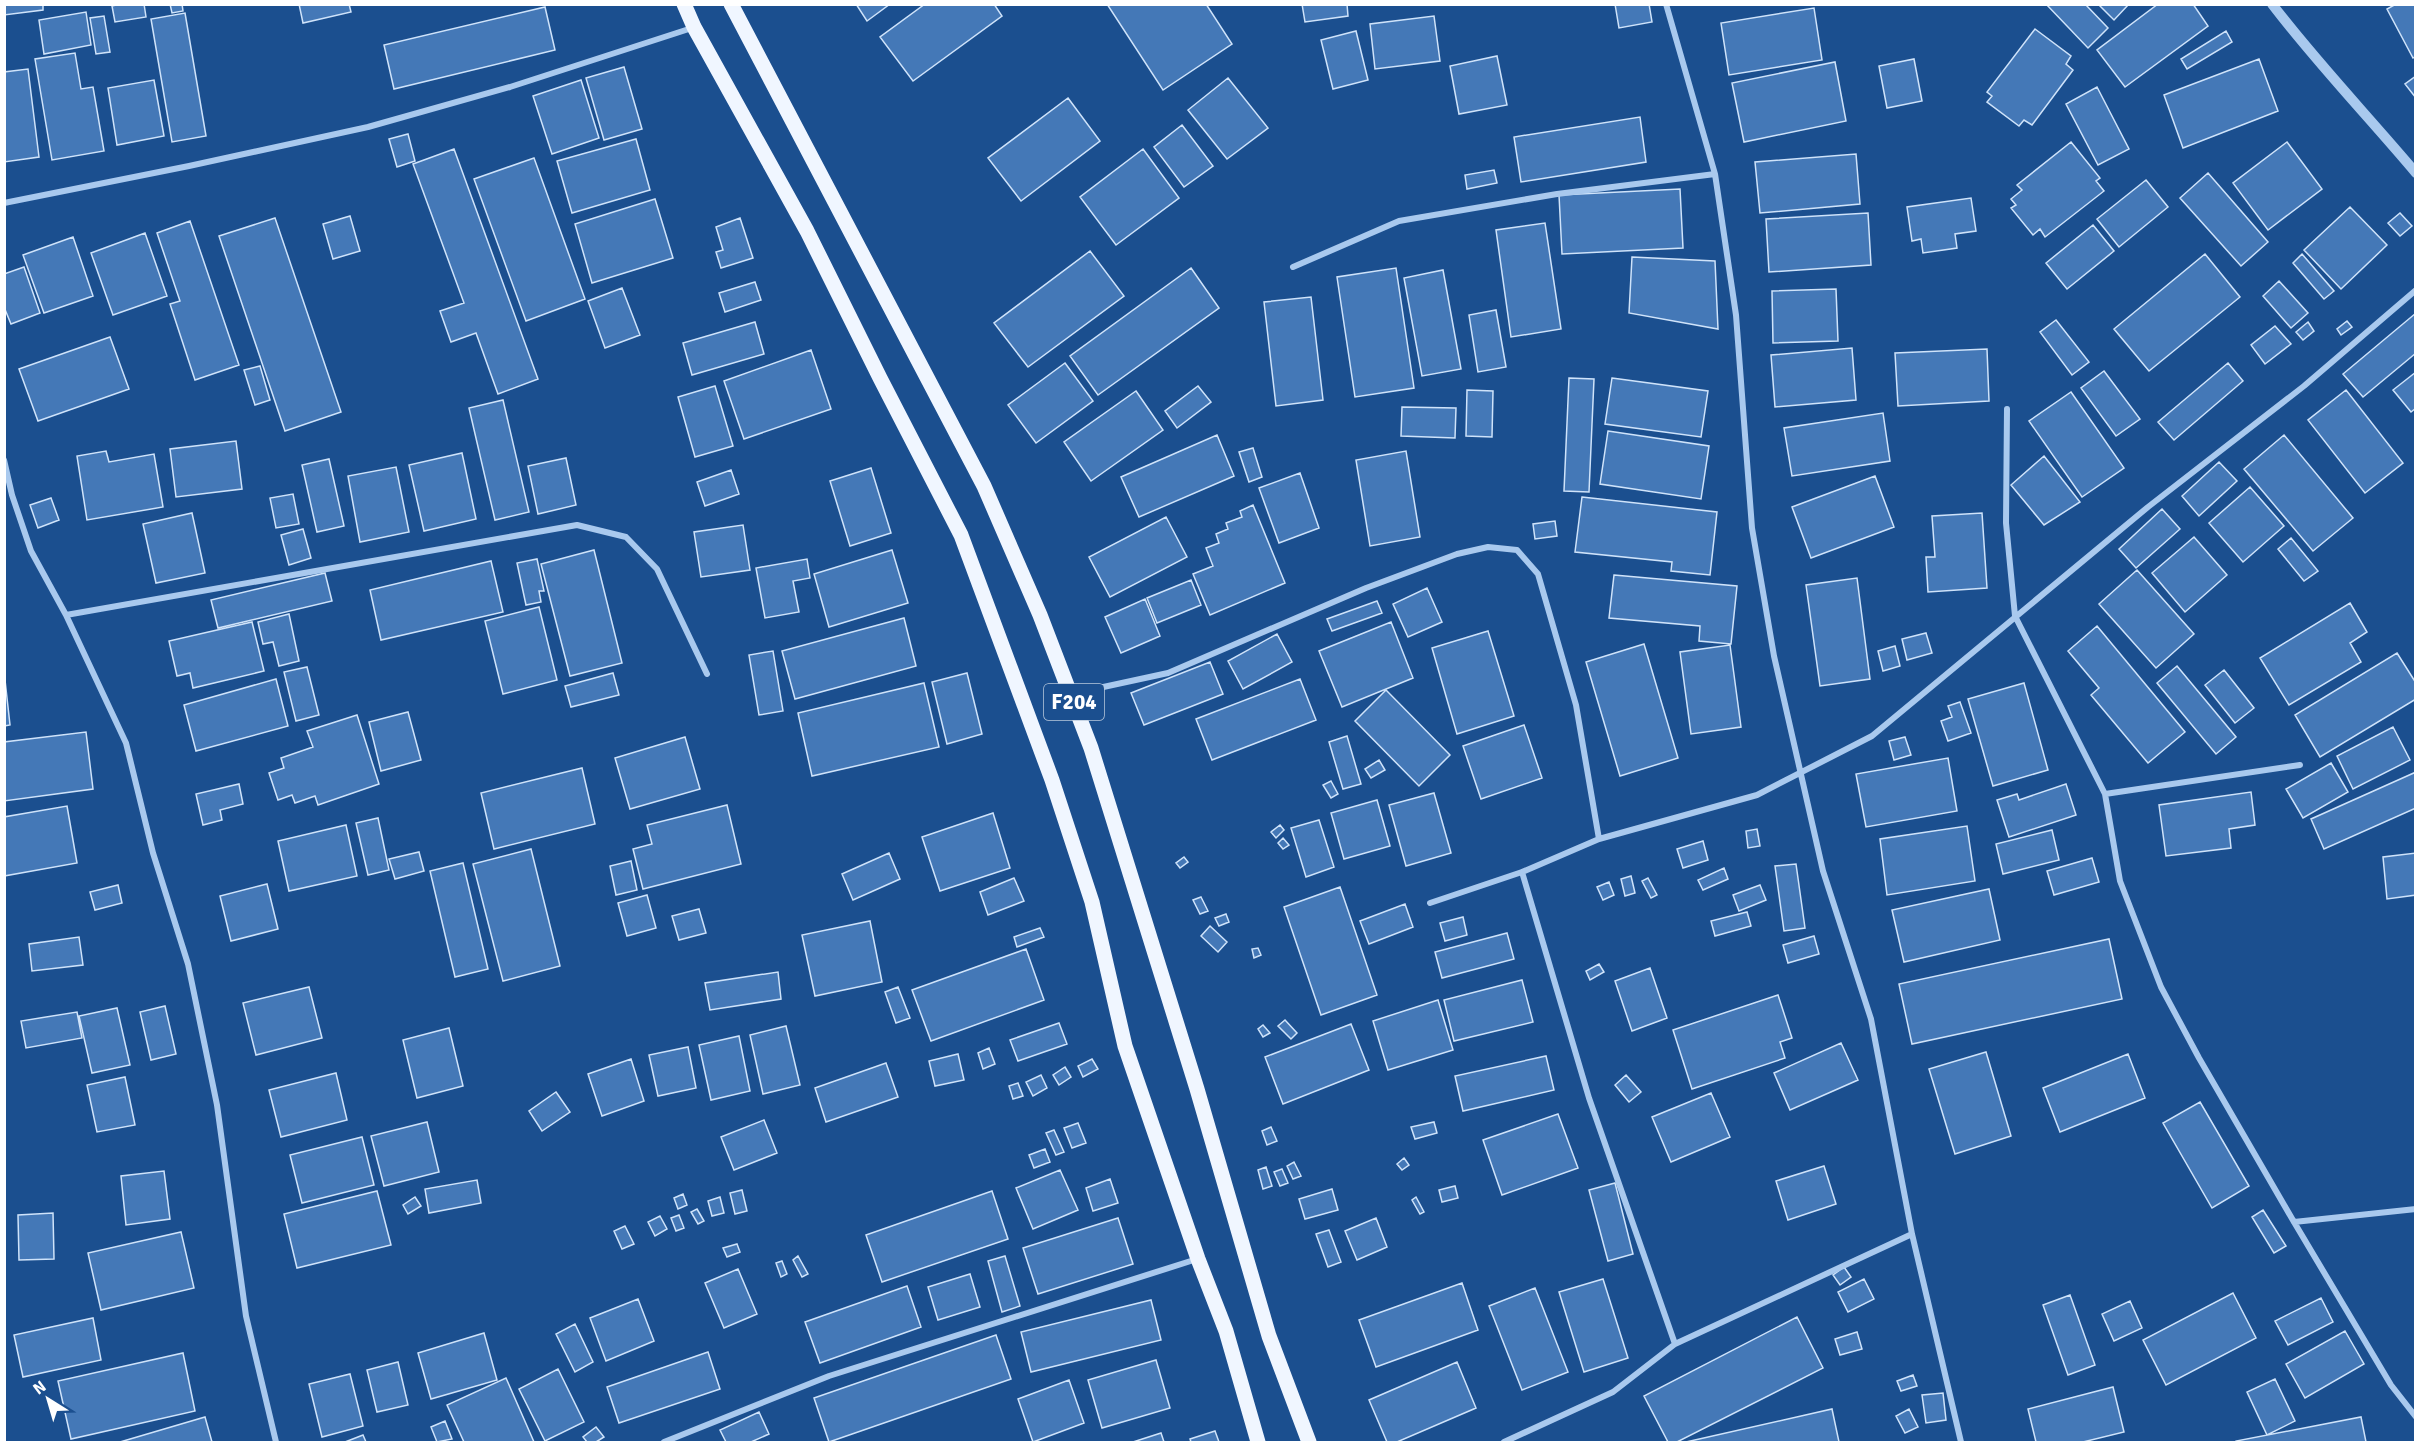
<svg xmlns="http://www.w3.org/2000/svg" width="2420" height="1447" font-family="Signika,sans-serif">
	<style>
		.building { fill: #4478b7; stroke: #cfe3fa; stroke-width: 1.5 }
		.lines { fill: none; stroke-linecap: round; stroke-linejoin: round }
		.minor { stroke: #a9c9ee; stroke-width: 6 }
		.tertiary { stroke: #a9c9ee; stroke-width: 10 }
		.primary { stroke: #f0f6ff; stroke-width: 15 }
		.labels { text-anchor: middle; dominant-baseline: central; stroke-width: 6; stroke-linejoin: round; paint-order: stroke }
		.shield { fill: #1b4f8f; stroke: #bbcadd; stroke-width: 1.5 }
		.shield-label { font-size: 21px; font-weight: bold; fill: #fff }
	</style>
	<rect width="100%" height="100%" fill="#1b4f8f"/>
	<path class="building" d="M4,4H43V10L4,15Z
		M120,4H144L146,17L115,22L112,6Z
		M170,4H182L183,11L172,13Z
		M299,4H349L351,12L303,23Z
		M856,4H890L867,21Z
		M925,4H994L1002,16L913,81L880,37Z
		M1107,4H1206L1232,44L1163,90Z
		M1302,4H1347L1348,16L1305,22Z
		M1615,4H1649L1652,22L1619,28Z
		M2046,4H2085L2108,28L2088,48Z
		M2098,4H2129L2114,20Z
		M2158,4H2193L2208,26L2125,87L2097,50Z
		M2396,4H2416V56L2413,58L2387,9Z
		M545,7L555,50L394,89L384,45Z
		M1814,8L1822,60L1729,75L1721,23Z
		M86,12L91,45L44,54L39,20Z
		M185,13L206,136L172,142L151,19Z
		M104,16L110,52L96,54L90,18Z
		M1434,16L1440,61L1375,69L1370,24Z
		M2035,29L2071,56L2066,64L2073,70L2032,125L2024,120L2019,126L1987,102L1992,96L1987,92Z
		M1356,31L1368,80L1333,89L1321,40Z
		M2226,31L2232,42L2187,69L2181,59Z
		M75,53L81,89L93,87L104,151L52,160L35,59Z
		M1497,56L1507,105L1459,114L1450,66Z
		M1914,59L1922,101L1887,108L1879,66Z
		M2259,59L2278,111L2183,148L2164,95Z
		M1835,62L1846,121L1744,142L1732,83Z
		M624,67L642,129L604,140L586,78Z
		M28,69L39,157L4,162V72Z
		M2416,76V98L2405,84Z
		M1228,78L1268,128L1227,159L1188,110Z
		M154,80L164,136L117,145L108,88Z
		M581,80L599,138L552,154L533,96Z
		M2097,87L2129,149L2098,165L2066,104Z
		M1068,98L1100,141L1021,201L988,158Z
		M1640,117L1646,162L1521,182L1514,137Z
		M1182,125L1213,166L1184,187L1154,147Z
		M408,134L415,161L397,167L389,139Z
		M636,139L650,190L572,213L557,161Z
		M2071,142L2100,178L2096,181L2104,191L2045,237L2040,229L2033,235L2011,208L2016,205L2011,199L2022,190L2017,185Z
		M2287,142L2322,189L2268,230L2233,183Z
		M454,149L538,379L498,394L476,333L451,342L440,311L464,303L413,164Z
		M1143,149L1179,198L1116,245L1080,197Z
		M1856,154L1860,204L1760,213L1755,162Z
		M534,158L585,299L526,321L474,179Z
		M1494,170L1497,183L1467,189L1465,175Z
		M2208,173L2268,242L2241,266L2180,198Z
		M2146,180L2168,207L2119,247L2097,219Z
		M1680,189L1683,248L1562,254L1559,195Z
		M1971,198L1976,231L1955,234L1957,248L1923,253L1921,239L1912,241L1907,207Z
		M655,199L673,258L592,283L575,224Z
		M2350,207L2387,245L2341,289L2304,250Z
		M1868,213L1871,265L1769,272L1766,219Z
		M2400,213L2412,226L2400,236L2388,223Z
		M350,216L360,251L333,259L323,224Z
		M275,218L341,412L285,431L219,236Z
		M740,218L753,258L721,268L716,252L723,250L716,227Z
		M190,221L239,365L195,380L170,304L180,301L157,233Z
		M1545,223L1561,329L1511,337L1496,230Z
		M2093,225L2114,251L2067,289L2046,263Z
		M145,233L167,296L113,315L91,253Z
		M73,237L93,296L44,313L23,255Z
		M1090,251L1124,296L1028,367L994,323Z
		M2205,254L2240,297L2149,371L2114,329Z
		M2302,254L2334,291L2324,299L2293,263Z
		M1632,257L1715,261L1718,329L1629,313Z
		M24,267L40,313L11,324L4,307V274Z
		M1191,268L1219,308L1098,395L1070,356Z
		M1396,268L1414,388L1355,397L1337,277Z
		M1443,270L1461,369L1422,376L1404,278Z
		M2279,281L2308,313L2291,328L2263,296Z
		M755,282L761,300L725,312L719,293Z
		M622,288L640,335L605,348L588,301Z
		M1836,289L1838,341L1773,343L1772,291Z
		M1311,297L1323,400L1276,406L1264,302Z
		M1496,310L1506,367L1478,372L1469,315Z
		M2416,313V353L2363,397L2343,374Z
		M2056,320L2089,362L2072,375L2040,332Z
		M2347,321L2352,327L2341,335L2337,329Z
		M755,322L764,354L692,375L683,343Z
		M2308,322L2314,331L2303,340L2296,332Z
		M2275,326L2291,344L2265,364L2251,345Z
		M110,337L129,389L38,421L19,369Z
		M1852,348L1856,400L1775,407L1771,355Z
		M1987,349L1989,401L1898,406L1895,353Z
		M811,350L831,409L744,439L724,381Z
		M1065,363L1093,401L1036,443L1008,405Z
		M2228,363L2243,381L2174,440L2158,422Z
		M260,366L270,400L255,405L244,370Z
		M2104,371L2140,419L2116,436L2081,388Z
		M2416,372V408L2411,412L2393,390Z
		M1569,378L1594,379L1589,492L1564,491Z
		M1612,378L1708,391L1701,437L1605,424Z
		M715,386L733,446L695,457L678,397Z
		M1198,386L1211,402L1177,428L1165,411Z
		M1467,390L1493,391L1492,437L1466,436Z
		M2346,390L2403,463L2365,493L2308,420Z
		M1136,391L1163,430L1091,481L1064,442Z
		M2071,392L2124,468L2082,497L2029,421Z
		M503,400L529,512L495,520L469,408Z
		M1402,407L1456,408L1455,438L1401,436Z
		M1883,413L1890,461L1792,476L1784,428Z
		M1608,431L1709,446L1701,499L1600,484Z
		M1217,435L1234,476L1139,517L1121,477Z
		M2284,435L2353,518L2313,551L2244,469Z
		M236,441L242,489L176,497L170,449Z
		M1253,448L1262,477L1249,482L1239,452Z
		M106,451L109,462L154,454L163,507L87,520L77,456Z
		M1406,451L1420,537L1370,546L1356,460Z
		M462,453L476,519L424,531L409,465Z
		M2044,456L2080,502L2044,525L2011,485Z
		M566,458L576,505L538,514L528,466Z
		M329,459L344,526L317,532L302,465Z
		M2219,462L2237,481L2199,516L2182,496Z
		M396,467L409,532L360,542L348,476Z
		M871,468L891,533L850,546L830,481Z
		M731,470L739,494L705,506L697,482Z
		M1300,473L1319,528L1279,543L1259,488Z
		M1875,476L1894,527L1811,558L1792,507Z
		M2250,487L2284,526L2243,562L2209,523Z
		M293,494L299,524L276,528L270,498Z
		M1582,497L1717,512L1710,575L1671,571L1672,562L1575,552Z
		M51,498L59,520L38,528L30,505Z
		M1253,505L1285,583L1210,615L1193,574L1213,566L1206,548L1219,543L1216,534L1228,529L1226,523L1242,517L1240,511Z
		M2162,509L2180,529L2136,568L2119,549Z
		M192,513L205,573L156,583L143,524Z
		M1982,513L1987,588L1928,592L1926,557H1935L1932,516Z
		M1166,517L1187,557L1110,597L1089,557Z
		M1555,521L1557,536L1535,539L1533,524Z
		M743,525L750,570L701,577L694,532Z
		M303,529L311,558L289,565L281,535Z
		M2194,537L2227,575L2185,612L2152,573Z
		M2291,538L2318,571L2304,581L2278,549Z
		M594,550L622,663L570,676L541,564Z
		M892,550L908,603L829,627L814,574Z
		M537,559L544,591H539L541,602L526,605L517,563Z
		M807,559L810,578L793,581L799,612L765,618L756,568Z
		M491,561L503,612L381,640L370,590Z
		M2137,570L2194,634L2156,668L2099,604Z
		M325,573L332,601L218,628L211,600Z
		M1614,575L1737,586L1731,644L1699,641L1700,626L1609,618Z
		M1857,578L1870,679L1820,686L1806,585Z
		M1191,580L1201,605L1157,623L1147,598Z
		M1427,588L1442,622L1408,637L1393,604Z
		M1145,599L1160,636L1121,653L1105,617Z
		M1377,601L1382,613L1332,631L1327,619Z
		M2350,603L2367,632L2350,643L2361,662L2289,705L2260,658Z
		M539,607L557,680L503,694L485,621Z
		M289,614L299,661L279,666L273,642L263,644L258,622Z
		M904,618L916,666L795,699L782,651Z
		M252,622L264,671L193,688L190,673L177,676L169,641Z
		M1391,622L1413,678L1342,707L1319,651Z
		M2097,626L2185,732L2148,763L2091,695L2099,688L2068,651Z
		M1488,631L1514,716L1457,734L1432,648Z
		M1926,633L1932,653L1907,660L1902,639Z
		M1277,634L1292,662L1243,689L1228,661Z
		M1644,644L1678,758L1620,776L1586,662Z
		M1730,645L1741,727L1691,734L1680,652Z
		M1895,646L1900,666L1883,671L1878,651Z
		M773,651L783,711L759,715L749,655Z
		M2397,653L2416,683V699L2320,757L2295,715Z
		M1210,662L1223,694L1144,725L1131,693Z
		M2177,666L2236,737L2216,754L2157,683Z
		M307,667L319,715L296,721L284,672Z
		M2224,670L2254,708L2235,723L2205,685Z
		M4,671L10,725L4,726Z
		M613,673L619,695L571,707L565,686Z
		M967,673L982,734L947,744L932,682Z
		M276,679L288,726L196,751L184,705Z
		M1300,679L1316,720L1212,760L1196,719Z
		M924,683L939,747L812,776L798,713Z
		M2024,683L2048,770L1993,786L1968,699Z
		M1386,690L1450,755L1419,786L1355,721Z
		M1960,702L1971,733L1948,741L1941,721L1952,717L1948,706Z
		M408,712L421,760L381,771L369,722Z
		M357,715L379,784L318,805L315,796L295,803L292,795L278,800L269,773L284,768L281,758L313,747L307,731Z
		M1524,725L1542,778L1481,799L1463,746Z
		M2393,727L2410,760L2353,789L2337,756Z
		M86,732L93,789L4,801V742Z
		M1347,736L1361,784L1343,789L1329,742Z
		M685,737L700,789L630,809L615,758Z
		M1905,737L1911,755L1894,760L1889,741Z
		M1948,758L1957,811L1866,827L1856,774Z
		M1379,760L1385,770L1371,778L1365,769Z
		M2331,763L2348,792L2303,818L2286,789Z
		M582,768L595,824L494,849L481,793Z
		M2416,772V808L2324,849L2311,819Z
		M1331,781L1338,794L1331,798L1323,785Z
		M239,784L243,804L220,810L222,820L203,825L196,794Z
		M2066,784L2076,815L2009,837L1997,800L2017,794L2019,800Z
		M2251,792L2255,825L2229,829L2231,848L2166,856L2159,805Z
		M1434,793L1451,853L1406,866L1389,805Z
		M1377,800L1390,846L1344,859L1331,813Z
		M727,805L741,864L643,889L633,849L652,844L647,825Z
		M67,806L77,863L4,876V817Z
		M993,813L1010,868L940,891L922,837Z
		M378,818L389,870L368,875L356,823Z
		M1319,820L1334,867L1306,877L1291,828Z
		M346,825L357,876L289,891L278,841Z
		M1280,825L1284,830L1276,838L1271,832Z
		M1967,826L1975,881L1887,895L1880,839Z
		M1757,829L1760,846L1748,848L1746,831Z
		M2052,830L2059,860L2003,874L1996,844Z
		M1283,838L1289,845L1283,849L1278,843Z
		M1703,841L1708,860L1683,868L1677,849Z
		M531,849L560,966L503,981L473,864Z
		M419,852L424,871L395,879L389,859Z
		M889,853L900,879L853,900L842,874Z
		M2416,853V895L2387,899L2383,857Z
		M1184,857L1188,862L1180,868L1176,863Z
		M2092,858L2099,882L2054,895L2047,871Z
		M631,861L637,890L616,895L610,866Z
		M463,863L488,969L455,977L430,871Z
		M1796,864L1805,928L1784,931L1775,866Z
		M1724,868L1728,879L1703,890L1698,880Z
		M1631,876L1635,893L1625,896L1621,879Z
		M1014,878L1024,901L988,915L980,892Z
		M1648,878L1657,895L1651,898L1642,881Z
		M1609,882L1614,895L1603,900L1597,887Z
		M267,884L278,929L231,941L220,896Z
		M118,885L122,903L95,910L90,892Z
		M1760,885L1766,900L1739,911L1733,895Z
		M1340,887L1377,995L1321,1015L1284,907Z
		M1989,889L2000,940L1904,962L1892,910Z
		M647,895L656,928L627,936L618,903Z
		M1201,897L1208,911L1200,914L1193,900Z
		M1405,904L1413,927L1369,944L1360,921Z
		M699,909L706,933L679,940L672,916Z
		M1747,912L1751,926L1715,936L1711,921Z
		M1226,914L1229,922L1219,926L1215,918Z
		M1463,917L1467,935L1445,941L1440,923Z
		M870,921L882,982L815,996L802,935Z
		M1210,926L1227,942L1218,952L1201,936Z
		M1040,928L1044,937L1017,947L1014,937Z
		M1507,933L1514,959L1442,978L1435,952Z
		M1814,936L1819,954L1788,963L1783,945Z
		M79,937L83,965L32,971L29,944Z
		M2109,939L2122,999L1912,1044L1899,984Z
		M1258,948L1261,955L1254,958L1252,949Z
		M1026,949L1044,1000L931,1041L912,990Z
		M1599,964L1604,972L1590,980L1586,971Z
		M1650,968L1667,1018L1632,1031L1615,981Z
		M778,972L781,999L710,1010L705,983Z
		M1522,980L1533,1022L1454,1041L1444,1000Z
		M309,987L322,1038L256,1055L243,1003Z
		M898,987L910,1018L896,1023L885,992Z
		M1778,995L1792,1038L1780,1042L1785,1058L1692,1089L1673,1030Z
		M1438,1000L1453,1050L1388,1070L1373,1021Z
		M165,1006L176,1054L151,1060L140,1012Z
		M117,1008L130,1065L92,1073L79,1016Z
		M77,1012L82,1038L26,1048L21,1021Z
		M1285,1020L1297,1033L1291,1039L1278,1026Z
		M1059,1023L1067,1044L1018,1061L1010,1040Z
		M1351,1024L1369,1070L1283,1104L1265,1057Z
		M1263,1025L1270,1033L1263,1037L1258,1029Z
		M786,1026L800,1085L763,1094L750,1035Z
		M449,1028L463,1086L417,1098L403,1040Z
		M739,1036L750,1091L711,1100L699,1045Z
		M1841,1043L1858,1080L1790,1110L1774,1073Z
		M688,1047L696,1088L658,1096L649,1055Z
		M989,1048L995,1064L983,1069L978,1053Z
		M1986,1052L2011,1136L1955,1154L1929,1069Z
		M958,1054L964,1080L935,1086L929,1061Z
		M2128,1054L2145,1098L2060,1132L2043,1088Z
		M1546,1056L1554,1090L1463,1111L1455,1076Z
		M631,1059L644,1101L602,1116L588,1074Z
		M1092,1059L1098,1069L1083,1077L1078,1066Z
		M886,1063L898,1097L826,1122L815,1088Z
		M1065,1067L1071,1077L1059,1085L1053,1075Z
		M336,1073L347,1120L281,1137L269,1090Z
		M1041,1075L1047,1088L1033,1096L1026,1082Z
		M1626,1075L1641,1092L1629,1102L1615,1085Z
		M125,1077L135,1125L97,1132L87,1085Z
		M1018,1083L1023,1096L1013,1099L1009,1086Z
		M556,1092L570,1112L542,1131L529,1111Z
		M1711,1093L1730,1137L1671,1162L1652,1117Z
		M2200,1102L2249,1186L2212,1208L2163,1123Z
		M1558,1114L1578,1168L1502,1195L1483,1140Z
		M764,1120L777,1153L734,1170L721,1137Z
		M427,1122L439,1172L384,1186L371,1136Z
		M1434,1122L1437,1133L1415,1139L1411,1127Z
		M1078,1123L1086,1143L1072,1148L1064,1128Z
		M1271,1127L1277,1141L1267,1145L1262,1131Z
		M1054,1130L1064,1152L1056,1155L1046,1133Z
		M362,1137L374,1185L302,1203L290,1155Z
		M1045,1149L1050,1162L1034,1168L1029,1155Z
		M1404,1158L1409,1165L1402,1170L1397,1164Z
		M1294,1162L1301,1176L1293,1179L1287,1166Z
		M1824,1166L1836,1204L1788,1220L1776,1181Z
		M1266,1167L1272,1186L1263,1189L1258,1170Z
		M1282,1169L1288,1183L1280,1186L1274,1172Z
		M1060,1170L1078,1210L1033,1229L1016,1188Z
		M164,1171L170,1219L126,1225L121,1176Z
		M1110,1179L1118,1203L1093,1211L1086,1188Z
		M477,1180L481,1203L429,1213L425,1189Z
		M1615,1183L1633,1254L1608,1261L1589,1190Z
		M1455,1186L1458,1198L1442,1202L1439,1190Z
		M1332,1189L1338,1210L1305,1219L1299,1199Z
		M742,1190L747,1211L735,1214L730,1193Z
		M377,1191L391,1245L297,1268L284,1214Z
		M992,1191L1008,1239L882,1282L866,1235Z
		M683,1194L687,1205L678,1209L674,1198Z
		M415,1197L421,1206L408,1214L403,1205Z
		M720,1197L724,1213L712,1216L708,1201Z
		M1416,1197L1424,1212L1420,1214L1412,1200Z
		M697,1209L704,1221L698,1224L691,1212Z
		M2263,1210L2286,1246L2274,1253L2252,1217Z
		M53,1213L54,1259L19,1260L18,1215Z
		M679,1215L684,1228L676,1231L671,1218Z
		M660,1216L667,1229L655,1236L648,1222Z
		M1118,1218L1133,1264L1038,1294L1023,1248Z
		M1376,1218L1387,1247L1357,1260L1345,1231Z
		M625,1226L634,1244L622,1249L614,1231Z
		M1329,1230L1341,1262L1328,1267L1316,1234Z
		M181,1232L194,1288L101,1310L88,1253Z
		M737,1244L740,1252L727,1257L723,1248Z
		M798,1256L808,1274L802,1277L793,1260Z
		M1005,1256L1020,1306L1002,1312L988,1261Z
		M782,1261L787,1274L781,1277L776,1263Z
		M1844,1267L1851,1277L1840,1285L1833,1275Z
		M738,1269L757,1314L724,1328L705,1283Z
		M970,1274L980,1307L938,1320L928,1287Z
		M1603,1279L1628,1358L1584,1372L1559,1292Z
		M1864,1279L1874,1299L1848,1312L1838,1292Z
		M1462,1283L1478,1330L1376,1367L1359,1320Z
		M907,1286L921,1327L820,1363L805,1322Z
		M1535,1288L1568,1372L1522,1390L1489,1306Z
		M2233,1293L2256,1338L2166,1385L2143,1340Z
		M2070,1295L2095,1365L2068,1375L2043,1305Z
		M2321,1298L2333,1322L2288,1345L2275,1321Z
		M638,1299L654,1341L606,1361L590,1318Z
		M1151,1300L1161,1340L1031,1372L1021,1332Z
		M2130,1301L2142,1328L2114,1341L2102,1314Z
		M1797,1317L1823,1368L1677,1442H1668L1644,1396Z
		M93,1318L101,1360L23,1377L14,1335Z
		M575,1324L593,1362L575,1372L556,1334Z
		M2345,1331L2364,1364L2305,1398L2286,1364Z
		M1857,1332L1862,1349L1840,1355L1835,1339Z
		M484,1333L497,1380L431,1399L418,1353Z
		M996,1335L1011,1379L829,1442L814,1398Z
		M708,1352L720,1389L619,1423L607,1387Z
		M183,1353L195,1411L71,1439L58,1381Z
		M1156,1360L1170,1408L1102,1428L1088,1380Z
		M398,1362L408,1405L377,1412L367,1370Z
		M1457,1362L1476,1408L1397,1442H1387L1369,1400Z
		M558,1369L584,1422L545,1441L519,1389Z
		M350,1374L363,1426L322,1437L309,1384Z
		M1913,1375L1917,1386L1901,1391L1897,1381Z
		M506,1378L534,1442H464L447,1405Z
		M2275,1379L2295,1421L2267,1435L2247,1392Z
		M1069,1380L1084,1423L1033,1442L1018,1399Z
		M2113,1387L2124,1432L2083,1442H2036L2028,1409Z
		M1943,1393L1946,1420L1926,1423L1922,1395Z
		M1832,1409L1839,1442H1686Z
		M1909,1409L1918,1427L1905,1433L1896,1416Z
		M759,1412L769,1434L751,1442H726L720,1430Z
		M205,1417L212,1442H120Z
		M2361,1417L2366,1442H2236V1441Z
		M445,1421L452,1439L437,1442L431,1427Z
		M596,1427L604,1437L596,1442H587L583,1437Z
		M1215,1431L1219,1442H1191L1190,1439Z
		M1161,1433L1164,1442H1133Z
		M363,1435L366,1442H345Z"/>
	<g class="lines">
		<path class="minor" d="M1666,4L1715,174L1736,315L1752,528L1774,656L1823,871L1871,1019L1912,1234L1961,1442
			M4,203L189,166L368,127L510,87L692,28
			M1293,267L1399,221L1557,194L1715,174
			M2007,409L2006,523L2015,616L2105,794L2120,881L2161,987L2199,1058L2294,1222L2391,1385L2416,1417
			M4,460L12,495L31,551L66,615L126,743L153,853L188,964L217,1105L246,1316L276,1442
			M66,615L577,525L626,537L657,569L707,674
			M1071,694L1168,673L1366,588L1457,554L1488,547L1517,550L1538,574L1576,705L1599,839
			M2105,794L2300,765
			M1522,872L1589,1098L1675,1344
			M1430,903L1522,872L1599,839L1757,795L1872,736L2148,507L2304,386L2416,290
			M2294,1222L2416,1209
			M664,1442L829,1376L1197,1259
			M1504,1442L1613,1392L1675,1344L1912,1234"/>
		<path class="tertiary" d="M2272,4C2317,63 2368,116 2416,173"/>
		<path class="primary" d="M684,4L694,27L807,231L880,378L961,535L1052,780L1092,902L1125,1046L1198,1259L1226,1331L1258,1442
			M731,4L984,486L1040,615L1091,748L1197,1089L1269,1336L1309,1442"/>
	</g>
	<g class="labels">
		<rect class="shield" x="1044" y="684" width="60" height="36" rx="4.5"/>
		<g class="shield-label">
			<text x="1074" y="702">F204</text>
		</g>
	</g>
	<rect width="2420" height="1447" fill="none" stroke="#ffffff" stroke-width="12"/>
	<g transform="translate(48 1399) rotate(323)" stroke="#1b4f8f" stroke-width="4.5" paint-order="stroke">
	<path d="M0-4.5L10 22L0 15L-10 22Z" fill="#ffffff"/>
	<text y="-9" font-size="16" font-weight="bold" text-anchor="middle" fill="#ffffff">N</text>
	</g>
</svg>
